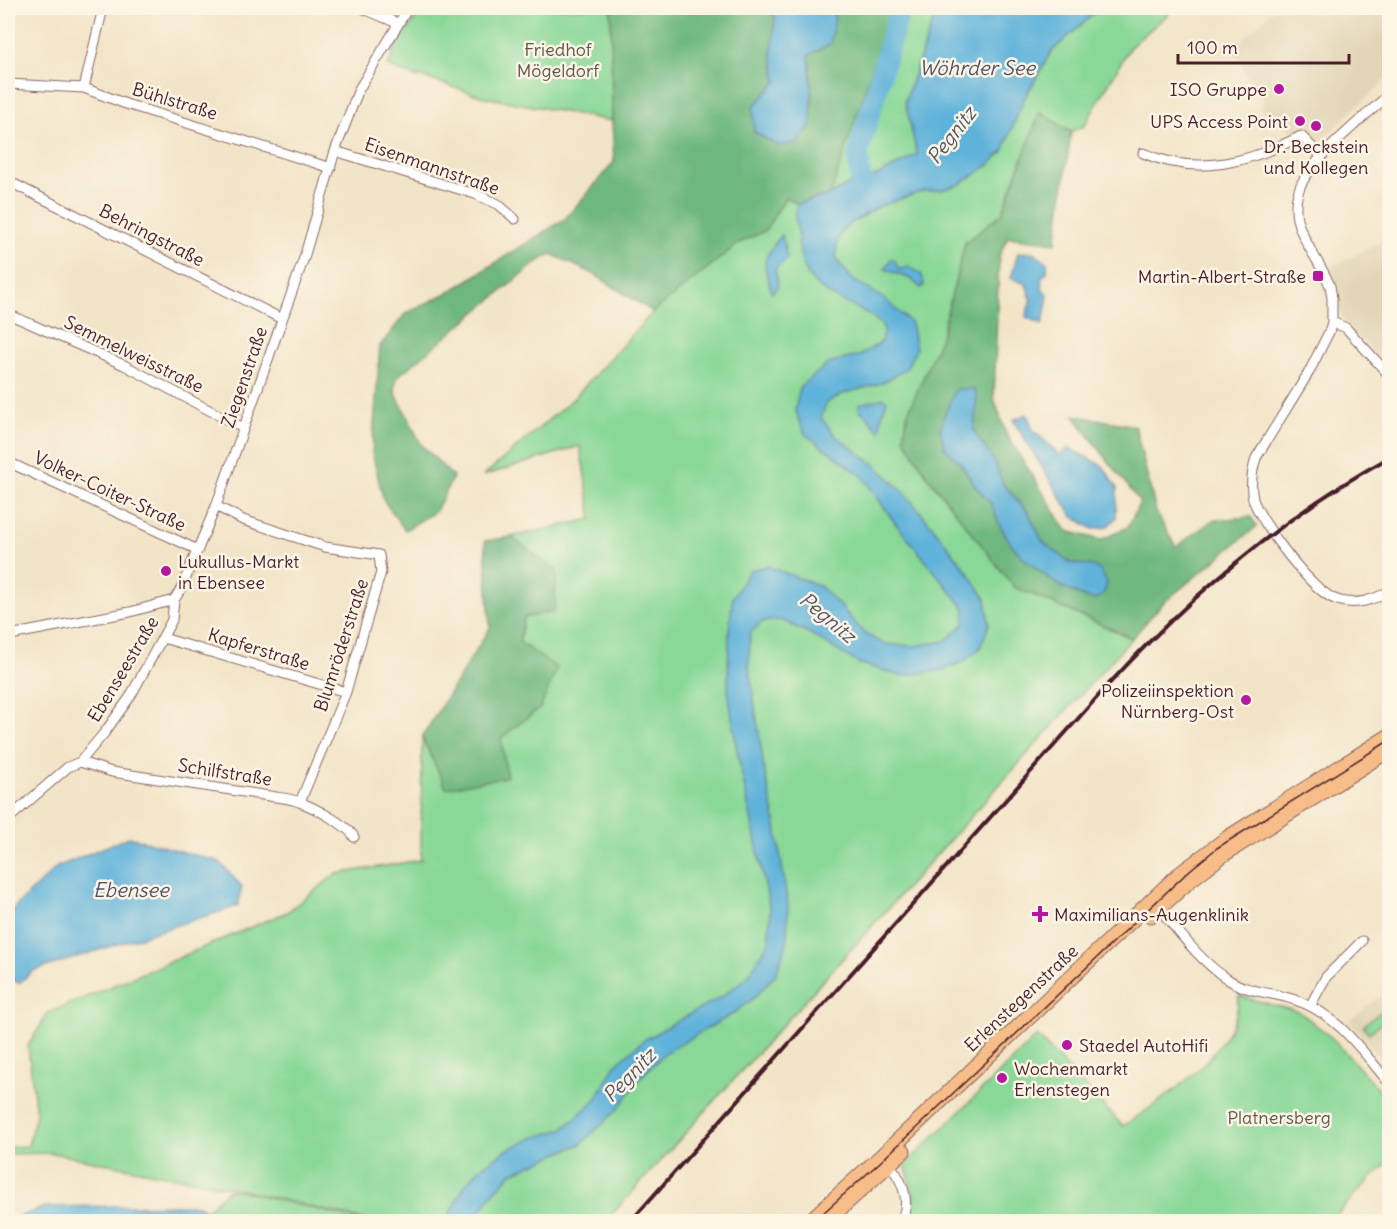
<svg xmlns="http://www.w3.org/2000/svg" width="1397" height="1229" font-family="Delius,sans-serif">
	<style>
		.built { fill: #e3d6b7 }
		.green { fill: #89d897; stroke: #6a7c61; stroke-width: 1.5 }
		.forest { fill: #6eb880; stroke: #5c6c56; stroke-width: 1.5 }
		.water { fill: #5eb2da; stroke: #546882; stroke-width: 1.5 }
		.lines { fill: none; stroke-linecap: round; stroke-linejoin: round }
		.river { stroke: #5eb2da; stroke-width: 21 }
		.minor-casing { stroke: #856462; stroke-width: 11 }
		.primary-casing { stroke: #856462; stroke-width: 17 }
		.minor { stroke: #fff; stroke-width: 9 }
		.primary { stroke: #f7bd88; stroke-width: 15 }
		.tram { stroke: #4a1f2b; stroke-width: 1.5 }
		.rail { stroke: #4a1f2b; stroke-width: 4 }
		.poi-dot { fill: #b5179e; stroke: #fcf5e5; stroke-width: 2 }
		.labels { text-anchor: middle; dominant-baseline: central; stroke-width: 5; stroke-linejoin: round; paint-order: stroke }
		.park-label { font-size: 18px; fill: #5d564b; stroke: #fcf5e5 }
		.poi-label { font-size: 18px; fill: #4a1f2b; stroke: #fcf5e5; text-anchor: end }
		.street-label { font-size: 18px; fill: #4a1f2b; stroke: #fcf5e5 }
		.water-label { font-size: 20px; font-style: italic; fill: #515268; stroke: #fcf5e5 }
	</style>
	<rect width="100%" height="100%" fill="#fcf5e5"/>
	<filter id="ink" filterUnits="userSpaceOnUse"><feTurbulence type="fractalNoise" baseFrequency=".0167" numOctaves="2"/><feDisplacementMap in="SourceGraphic" scale="12" xChannelSelector="R" yChannelSelector="G"/><feConvolveMatrix kernelMatrix="1 2 1 2 8 2 1 2 1" color-interpolation-filters="sRGB"/></filter>
	<filter id="wash" filterUnits="userSpaceOnUse"><feTurbulence type="fractalNoise" baseFrequency=".008" numOctaves="4" result="noise"/><feDisplacementMap in="SourceGraphic" scale="24" xChannelSelector="R" yChannelSelector="G"/><feGaussianBlur stdDeviation="1.35" result="paint"/><feColorMatrix in="noise" values="0 0 0 0 0 0 0 0 0 0 0 0 0 0 0 0 0 1.4 0 .05"/><feComposite in="paint" operator="in"/></filter>
	<g filter="url(#wash)">
		<rect width="100%" height="100%" fill="#f2e4c7"/>
		<path class="built" d="M1275,8H1389V77L1317,144L1268,117L1261,109L1264,99L1255,92L1233,49Z
			M1389,238V368L1345,324L1327,269Z
			M1389,989V1070L1349,1021Z"/>
		<path class="green" d="M423,8H611L612,121L484,97L419,76L418,78L388,66L394,53L392,52Z
			M884,8H941L934,18L905,101L987,167L1003,151L1023,101L1051,52L1100,8H1175L1130,47L1084,126L1071,132L1040,113L1002,214L965,243L941,337L907,415L1014,587L1132,638L606,1221H369L242,1190L52,1153L8,1154V1147L28,1146L36,1114L28,1046L48,1013L287,912L336,874L421,860L422,737L446,788L501,738L541,707L519,642L524,617L556,571L511,537L592,519L580,446L483,476L573,399L653,312L754,165L802,147Z
			M1239,996L1300,1012L1333,1039L1389,1101V1162L1369,1180L1331,1221H908C917,1199 912,1187 905,1165L1037,1036L1123,1126C1164,1098 1210,1070 1233,1023C1237,1016 1238,1005 1239,996Z
			M1389,1005V1017L1369,1033L1363,1026Z
			M228,1190L242,1191L364,1221L193,1222Z"/>
		<path class="forest" d="M611,8H766L775,16L772,53L777,81L753,107L811,125L812,95L809,54L835,18L829,8H892L831,194L797,204L786,197L765,231L739,243L653,312L594,274L551,254L537,262L396,378L395,392L421,444L453,477L436,511L405,530L384,501L372,453L380,346L405,314L451,291L565,219L614,162L612,121Z
			M1040,112L1071,132L1056,243L1008,237L999,256L994,398L1006,434L1067,531L1101,540L1128,527L1140,502L1073,415L1135,426L1156,512L1176,547L1213,520L1251,517L1257,526L1163,603L1132,638L1014,587L928,477L904,438L907,415L941,337L965,243L1002,213Z
			M511,537L557,571L554,611L524,618L519,642L557,668L541,707L501,738L507,777L446,788L422,737L490,628L485,541Z"/>
		<path class="water" d="M766,8H829L835,17L830,44L809,55L812,95L811,125L797,143L778,146L754,132L753,107L777,81L772,53L775,16Z
			M941,8H1100L1051,52L1023,101L1003,151L987,167L960,184L942,190L924,191L880,206L846,226L838,238L836,259L853,280L883,298L911,323L916,349L906,369L882,383L845,393L827,402L821,418L836,436L874,464L900,488L929,522L968,572L986,599L989,625L980,648L963,662L943,670L902,676L858,663L809,633L781,620L762,622L750,633L749,666L764,768L775,819L788,906L787,943L776,974L754,998L731,1015L666,1052L641,1077L617,1110L581,1144L512,1173L490,1197L474,1221H446L465,1185L480,1168L505,1151L532,1138L563,1129L596,1099L615,1065L645,1039L721,997L748,976L769,942L770,910L737,751L728,690L729,630L733,597L750,570L767,566L820,586L843,609L865,634L884,644L914,646L945,641L964,624L965,609L895,523L862,476L805,434L795,410L800,387L828,364L861,355L881,342L884,328C876,317 866,313 854,307C817,290 800,279 798,236C797,221 793,220 797,204L831,194L861,178L875,177L917,155L905,101L934,18Z
			M782,235L787,259L775,269L778,286L772,293C763,261 760,261 782,235Z
			M1033,252L1047,263V272L1041,278L1043,290L1048,295L1043,324L1026,317L1031,299L1026,284L1011,278L1018,253Z
			M891,259H894L899,270L908,266L922,275L924,285L921,288L911,279L885,269Z
			M956,389H974L977,396L974,431L994,461L1003,484L1028,512L1043,542L1071,563L1093,566L1100,570L1107,583L1105,591L1101,596L1094,600L1086,598L1058,585L1023,558L1011,544L999,524L992,505L975,486L961,464L945,448L940,430L943,418Z
			M884,398L887,401L882,414L880,430H878L867,416L859,410V404Z
			M1027,414L1033,430L1060,455L1069,448L1103,466L1117,488L1116,518L1107,527L1093,529L1072,516L1013,420Z
			M129,837L220,862L242,887L238,906L33,971L19,983L8,979V916L16,906L57,867Z
			M199,1205L206,1212L193,1221H8L45,1207Z"/>
		<g class="lines">
			<path class="river" d="M862,193L858,154L900,8"/>
		</g>
	</g>
	<g filter="url(#ink)">
		<g class="lines">
			<g class="minor-casing">
				<path id="minor" d="M362,8L397,23
					M8,84L84,88L126,104L331,168
					M84,88L103,8
					M1390,94C1365,116 1312,158 1300,187C1296,197 1295,209 1297,219C1303,243 1321,263 1330,286L1332,298V322L1329,332L1309,372L1256,458C1252,471 1250,485 1253,499C1260,522 1313,593 1337,600C1356,606 1373,600 1390,591
					M335,151L475,194L498,204L515,219
					M1143,153C1198,177 1250,162 1301,136L1322,157
					M8,181L282,319
					M8,314L124,365L243,428
					M1332,322L1346,328L1390,376
					M8,462L198,550
					M216,506L243,520L325,547L379,555L381,572L346,692L300,802
					M163,638L346,692
					M8,639L15,634L130,612L174,600L181,589L216,506L304,258L335,151L359,89L408,8
					M80,762L112,772L276,797C283,798 292,799 299,802C312,806 349,826 354,837
					M8,819L68,767L80,762L105,732L130,697L172,620L174,600
					M1156,905C1178,930 1200,962 1229,980C1249,993 1273,992 1295,1000C1337,1013 1363,1052 1390,1084
					M1310,1006L1326,977L1362,941
					M885,1160C901,1176 913,1201 900,1222"/>
			</g>
			<g class="primary-casing">
				<path id="primary" d="M1151,915L1192,878L1222,855L1390,749
					M809,1222L882,1156L1179,875L1228,838L1390,736
					M825,1222L903,1151"/>
			</g>
			<use href="#minor" class="minor"/>
			<use href="#primary" class="primary"/>
			<path class="tram" d="M813,1222L878,1164L1190,870L1217,848L1390,740"/>
			<path class="rail" d="M630,1222L1108,685C1191,595 1282,516 1390,457"/>
		</g>
	</g>
	<g class="poi-dot">
		<circle cx="1279" cy="89" r="6"/>
		<circle cx="1300" cy="121" r="6"/>
		<circle cx="1316" cy="126" r="6"/>
		<rect x="1312" y="270" width="12" height="12" rx="3"/>
		<circle cx="166" cy="571" r="6"/>
		<circle cx="1246" cy="700" r="6"/>
		<path d="M1037 905h6v6h6v6h-6v6h-6v-6h-6v-6h6z"/>
		<circle cx="1067" cy="1045" r="6"/>
		<circle cx="1002" cy="1078" r="6"/>
	</g>
	<g class="labels">
		<g class="park-label">
			<text x="558" y="49">Friedhof<tspan x="558" dy="21">Mögeldorf</tspan></text>
			<text x="1279" y="1117">Platnersberg</text>
		</g>
		<g class="poi-label">
			<text x="1267" y="89">ISO Gruppe</text>
			<text x="1288" y="121">UPS Access Point</text>
			<text x="1316" y="146" text-anchor="middle">Dr. Beckstein<tspan x="1316" dy="21">und Kollegen</tspan></text>
			<text x="1306" y="276">Martin-Albert-Straße</text>
			<text x="178" y="561" text-anchor="start">Lukullus-Markt<tspan x="178" dy="21">in Ebensee</tspan></text>
			<text x="1234" y="690">Polizeiinspektion<tspan x="1234" dy="21">Nürnberg-Ost</tspan></text>
			<text x="1054" y="914" text-anchor="start">Maximilians-Augenklinik</text>
			<text x="1079" y="1045" text-anchor="start">Staedel AutoHifi</text>
			<text x="1014" y="1068" text-anchor="start">Wochenmarkt<tspan x="1014" dy="21">Erlenstegen</tspan></text>
		</g>
		<g class="street-label">
			<text transform="translate(175 101) rotate(17)">Bühlstraße</text>
			<text transform="translate(432 166) rotate(19)">Eisenmannstraße</text>
			<text transform="translate(152 235) rotate(27)">Behringstraße</text>
			<text transform="translate(134 354) rotate(26)">Semmelweisstraße</text>
			<text transform="translate(244 377) rotate(-71)">Ziegenstraße</text>
			<text transform="translate(110 491) rotate(25)">Volker-Coiter-Straße</text>
			<text transform="translate(341 645) rotate(-72)">Blumröderstraße</text>
			<text transform="translate(259 649) rotate(17)">Kapferstraße</text>
			<text transform="translate(123 669) rotate(-59)">Ebenseestraße</text>
			<text transform="translate(225 772) rotate(9)">Schilfstraße</text>
			<text transform="translate(1021 998) rotate(-43)">Erlenstegenstraße</text>
		</g>
		<g class="water-label">
			<text x="977" y="67">Wöhrder See</text>
			<text transform="translate(951 135) rotate(-52)">Pegnitz</text>
			<text transform="translate(828 617) rotate(40)">Pegnitz</text>
			<text x="131" y="889">Ebensee</text>
			<text transform="translate(629 1075) rotate(-46)">Pegnitz</text>
		</g>
	</g>
	<rect width="1397" height="1229" fill="none" stroke="#fcf5e5" stroke-width="30"/>
	<path d="M1178 54v9h171v-9" fill="none" stroke="#4a1f2b" stroke-width="3"/>
	<text x="1187" y="54" font-size="18" fill="#4a1f2b" stroke="#fcf5e5" stroke-width="4.5" paint-order="stroke">100 m</text>
</svg>
